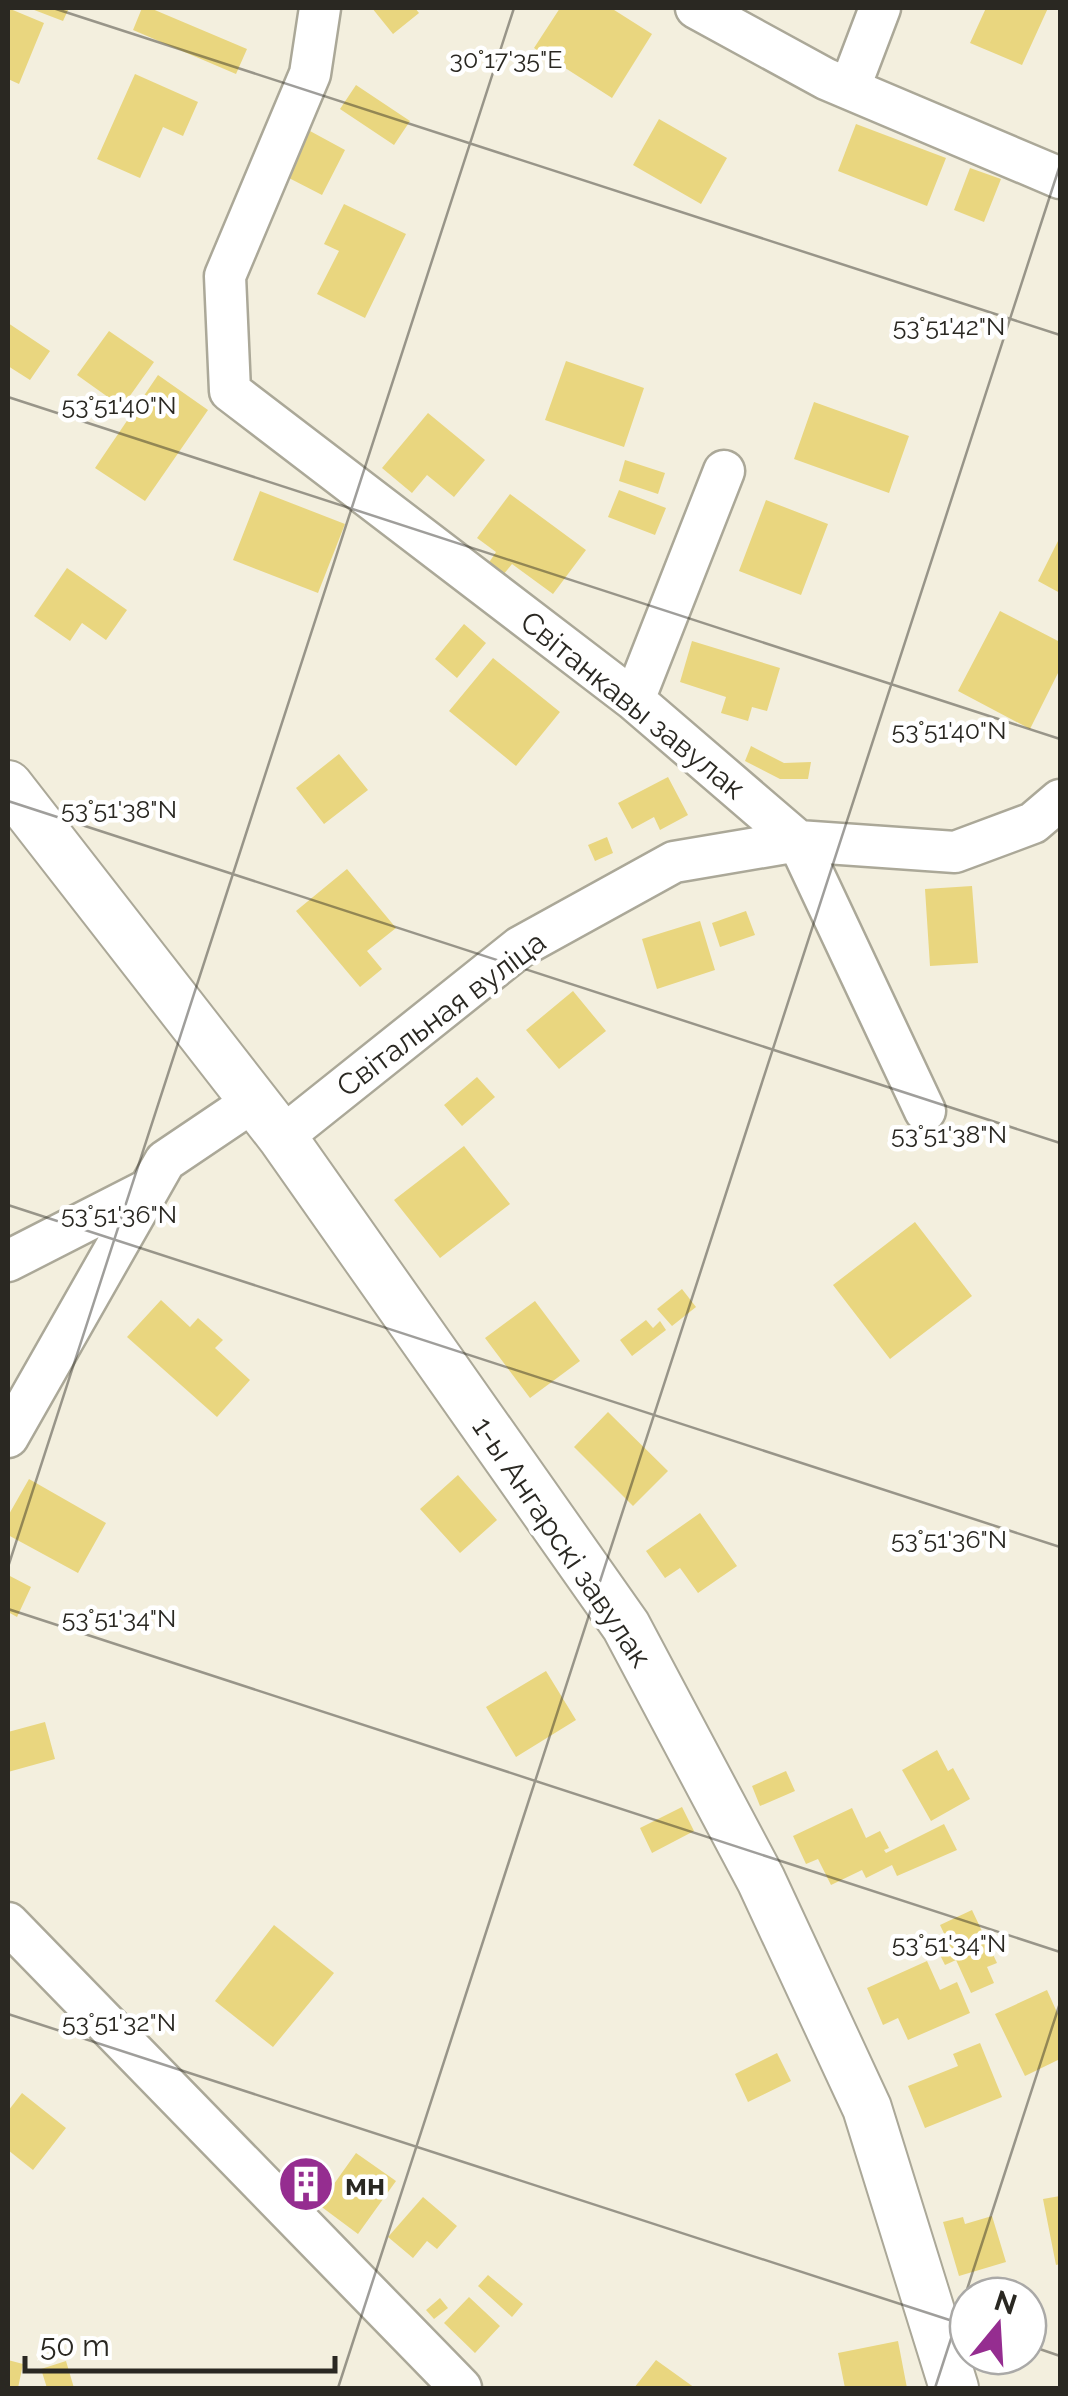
<svg xmlns="http://www.w3.org/2000/svg" width="1068" height="2396" font-family="Raleway,sans-serif">
	<style>
		.building { fill: #e9d67f }
		.lines { fill: none; stroke-linecap: round; stroke-linejoin: round }
		.minor-casing { stroke: #aba898; stroke-width: 45 }
		.tertiary-casing { stroke: #aba898; stroke-width: 52 }
		.minor { stroke: #fff; stroke-width: 40 }
		.tertiary { stroke: #fff; stroke-width: 48 }
		.ticks { fill: none; stroke: #2a2822; stroke-width: 2.5; stroke-opacity: 0.45 }
		.labels { text-anchor: middle; dominant-baseline: central; stroke-width: 9; stroke-linejoin: round; paint-order: stroke }
		.street-label { font-size: 30px; fill: #2a2822; stroke: #fff }
		.poi-label { font-size: 30px; font-weight: bold; fill: #2a2822; stroke: #fff; text-anchor: start }
		.ticks-label { font-size: 25px; text-anchor: middle; fill: #2a2822; stroke: #fff; stroke-width: 9; stroke-linejoin: round; paint-order: stroke }
	</style>
	<rect width="100%" height="100%" fill="#f3efde"/>
	<path class="building" d="M8,8L44,23L19,84L8,79Z
		M29,8H69L63,21Z
		M142,8H150L247,49L236,74L133,30Z
		M372,8H415L419,13L393,34Z
		M560,8H611L652,34L612,98L534,48Z
		M986,8H1048L1022,65L970,43Z
		M135,74L198,102L183,136L163,127L140,178L97,159Z
		M356,85L410,121L394,145L340,109Z
		M659,119L727,158L701,204L633,165Z
		M856,124L946,158L927,206L838,171Z
		M310,131L345,150L322,195L287,177Z
		M970,168L1001,179L984,222L954,210Z
		M344,204L406,234L365,318L317,294L339,251L324,244Z
		M8,323L50,351L30,380L8,366Z
		M109,331L154,362L122,407L77,375Z
		M566,361L644,388L624,447L545,420Z
		M158,375L208,410L145,501L95,468Z
		M814,402L909,436L889,493L794,459Z
		M428,413L485,460L454,497L427,475L412,493L382,468Z
		M625,460L665,473L658,494L619,481Z
		M619,490L666,508L655,535L608,517Z
		M260,491L345,524L318,593L233,560Z
		M510,494L586,550L553,594L512,564L503,575L488,564L496,552L477,538Z
		M766,500L828,524L801,595L739,571Z
		M1060,537V593L1038,581Z
		M67,568L127,610L106,640L82,623L70,641L34,616Z
		M1000,611L1060,642V669L1030,729L958,691Z
		M464,624L486,643L457,678L435,659Z
		M692,641L780,668L767,711L752,707L748,721L721,713L726,697L680,682Z
		M493,658L560,712L516,766L449,711Z
		M751,746L784,763L811,762L808,779H780L745,761Z
		M339,754L368,790L324,824L296,788Z
		M668,777L688,815L660,830L654,817L632,829L618,803Z
		M607,837L613,853L595,861L588,845Z
		M347,869L396,928L367,951L382,969L360,987L296,911Z
		M972,886L978,963L930,966L925,889Z
		M746,911L755,935L720,947L712,923Z
		M700,921L715,970L657,989L642,939Z
		M573,991L606,1031L559,1069L526,1030Z
		M477,1077L495,1097L462,1126L444,1105Z
		M464,1146L510,1204L440,1258L394,1200Z
		M915,1222L972,1296L890,1359L833,1285Z
		M682,1289L696,1307L672,1326L657,1309Z
		M161,1300L190,1327L198,1318L223,1340L215,1348L250,1380L217,1417L127,1337Z
		M535,1301L580,1361L530,1398L485,1338Z
		M646,1320L653,1328L660,1321L666,1330L632,1356L620,1340Z
		M608,1412L668,1471L633,1506L574,1447Z
		M458,1475L497,1520L460,1553L420,1509Z
		M29,1479L106,1523L78,1573L8,1535V1516Z
		M700,1513L737,1566L698,1593L680,1568L665,1578L646,1551Z
		M8,1575L31,1587L17,1617L8,1612Z
		M546,1671L576,1720L516,1757L486,1707Z
		M45,1722L55,1759L8,1772V1732Z
		M937,1750L948,1771L953,1768L970,1799L931,1821L902,1770Z
		M786,1771L795,1791L760,1806L752,1786Z
		M682,1807L694,1831L652,1853L640,1828Z
		M852,1808L866,1838L880,1831L889,1848L884,1850L886,1853L944,1824L957,1850L897,1876L892,1865L866,1878L862,1870L831,1885L818,1859L806,1864L793,1836Z
		M972,1910L997,1963L987,1967L994,1983L971,1993L956,1960L945,1965L939,1953L951,1948L940,1925Z
		M274,1925L334,1973L273,2047L215,2001Z
		M927,1961L940,1990L957,1982L970,2013L908,2040L898,2018L883,2025L867,1988Z
		M1047,1990L1060,2019V2059L1025,2076L995,2014Z
		M980,2043L1002,2097L925,2128L908,2086L958,2066L953,2054Z
		M777,2053L791,2081L748,2102L735,2074Z
		M22,2093L66,2128L33,2170L8,2150V2111Z
		M356,2153L396,2181L358,2234L319,2205Z
		M307,2168L320,2179L305,2198L291,2188Z
		M1060,2196V2264L1056,2265L1043,2199Z
		M423,2197L457,2226L437,2249L427,2241L413,2258L388,2237Z
		M992,2216L1006,2262L959,2276L943,2222L963,2217L965,2224Z
		M488,2275L523,2304L512,2317L478,2286Z
		M469,2297L500,2326L475,2353L444,2323Z
		M440,2298L448,2308L434,2319L426,2310Z
		M898,2341L907,2388H845L838,2353Z
		M8,2360L23,2364L18,2388H8Z
		M656,2360L695,2388H634Z
		M66,2361L74,2388H47L41,2369Z"/>
	<g class="lines">
		<g class="minor-casing">
			<path id="minor" d="M320,8L310,74L225,276L230,391L634,700L798,841L925,1111
				M696,8L826,79L1060,178
				M850,87L880,8
				M634,700L724,471
				M282,1137L520,947L674,862L798,841L955,852L1033,823L1060,800
				M8,1261L149,1189
				M8,1437L165,1161L254,1101
				M8,1923L461,2388"/>
		</g>
		<g class="tertiary-casing">
			<path id="tertiary" d="M8,785L282,1137L626,1626L761,1880L867,2108L954,2388"/>
		</g>
		<use href="#minor" class="minor"/>
		<use href="#tertiary" class="tertiary"/>
	</g>
	<path class="ticks" d="M53,8L1060,335M8,397L1060,739M8,801L1060,1143M8,1205L1060,1547M8,1567L514,8M8,1609L1060,1952M8,2014L968,2326M1028,2345L1060,2356M338,2388L1060,165M935,2388L1060,2003"/>
	<defs>
		<g id="building-disc" transform="scale(2.875)"><circle r="9.5" fill="#952d90" stroke="#fff"/><path d="M-4-6H4V6H1V3H-1V6H-4ZM-2.5-4.3h1.7v1.8h-1.7ZM.8-4.3h1.7v1.8H.8ZM-2.5-1h1.7V.8h-1.7ZM.8-1h1.7V.8H.8Z" fill="#fff"/></g>
	</defs>
	<g fill-rule="evenodd">
		<use href="#building-disc" x="306" y="2184"/>
	</g>
	<g class="labels">
		<g class="street-label">
			<text transform="translate(633 705) rotate(39)">Світанкавы завулак</text>
			<text transform="translate(441 1014) rotate(-37)">Світальная вуліца</text>
			<text transform="translate(562 1542) rotate(56)">1-ы Ангарскі завулак</text>
		</g>
		<g class="poi-label">
			<text x="345" y="2184">мн</text>
		</g>
	</g>
	<g class="ticks-label">
		<text x="506" y="68">30°17'35"E</text>
		<text x="949" y="335">53°51'42"N</text>
		<text x="119" y="414">53°51'40"N</text>
		<text x="949" y="739">53°51'40"N</text>
		<text x="119" y="818">53°51'38"N</text>
		<text x="949" y="1143">53°51'38"N</text>
		<text x="119" y="1223">53°51'36"N</text>
		<text x="949" y="1548">53°51'36"N</text>
		<text x="119" y="1627">53°51'34"N</text>
		<text x="949" y="1952">53°51'34"N</text>
		<text x="119" y="2031">53°51'32"N</text>
	</g>
	<rect width="1068" height="2396" fill="none" stroke="#2a2822" stroke-width="20"/>
	<g transform="translate(998 2326) rotate(18)"><circle r="48" fill="#ffffff" stroke="#aaa9a7" stroke-width="2.5"/>
	<path d="M0-8L18 38L0 25L-18 38Z" fill="#952d90"/>
	<text y="-15" font-size="28" font-weight="bold" text-anchor="middle" fill="#2a2822">N</text>
	</g>
	<path d="M25 2356v15h310v-15" fill="none" stroke="#2a2822" stroke-width="5"/>
	<text x="40" y="2356" font-size="30" fill="#2a2822" stroke="#ffffff" stroke-width="8" paint-order="stroke">50 m</text>
</svg>
